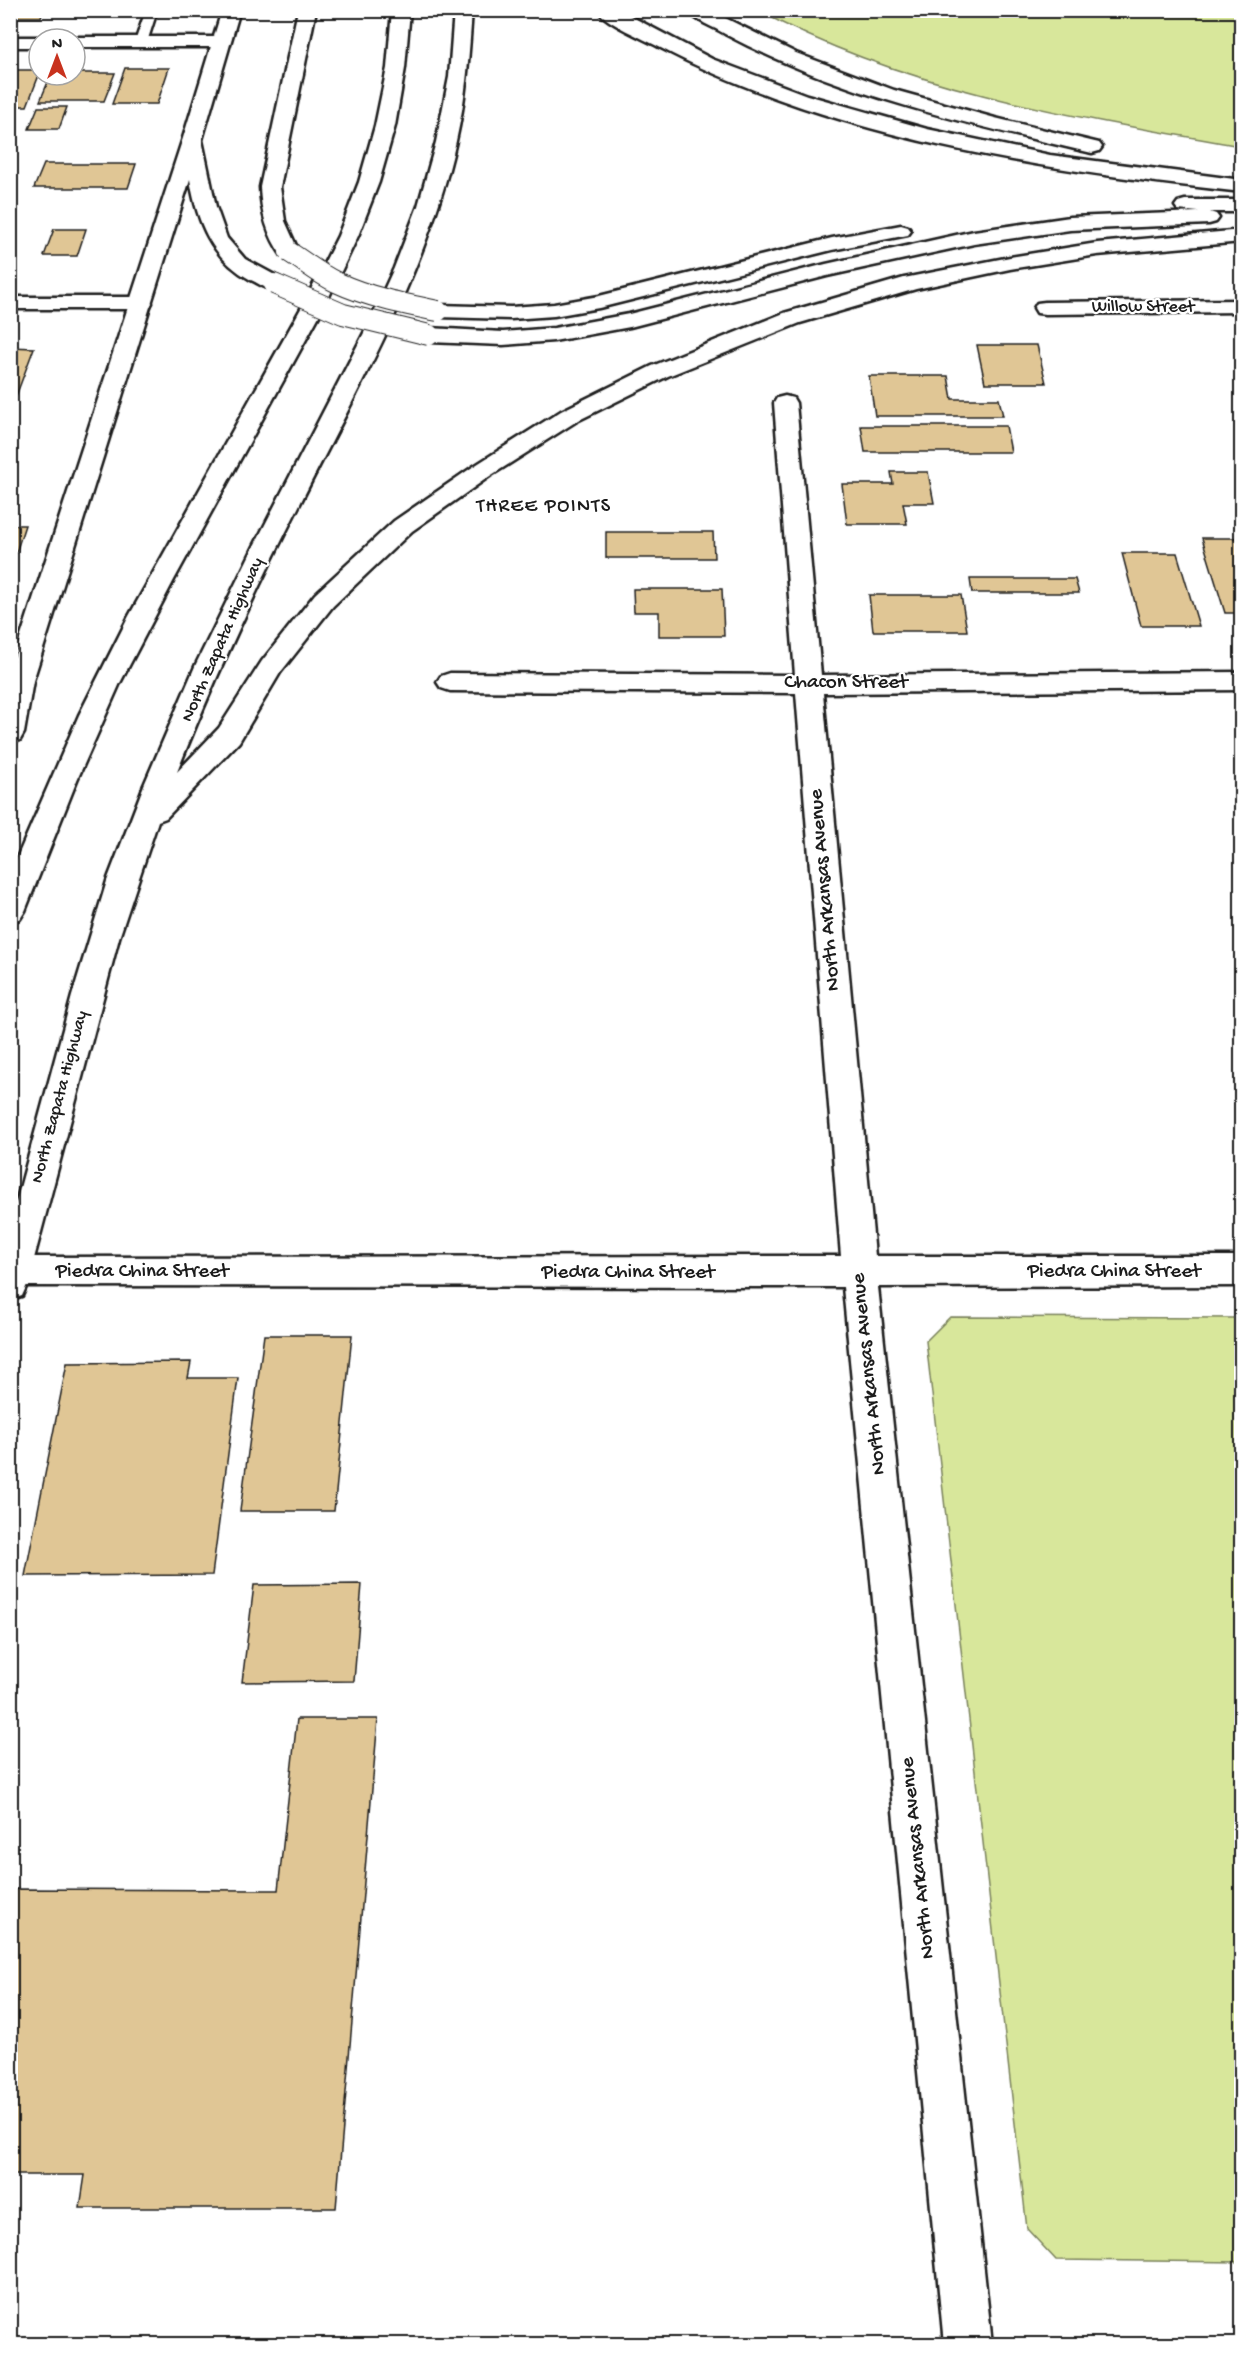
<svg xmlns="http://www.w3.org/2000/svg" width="1252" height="2355" font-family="'Gochi Hand',sans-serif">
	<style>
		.green { fill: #d8e79b; stroke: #7a825c; stroke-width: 1.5 }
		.building { fill: #e0c695; stroke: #1c1c1c; stroke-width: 1.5 }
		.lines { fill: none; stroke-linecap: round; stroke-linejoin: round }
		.service-casing { stroke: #1c1c1c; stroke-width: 5 }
		.minor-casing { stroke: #1c1c1c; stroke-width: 5 }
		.primary-casing { stroke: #1c1c1c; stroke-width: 5 }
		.service { fill: #fff; fill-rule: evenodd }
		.minor { fill: #fff; fill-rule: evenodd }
		.primary { fill: #fff; fill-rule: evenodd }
		.primary-bridge-casing { stroke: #1c1c1c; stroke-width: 22; stroke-linecap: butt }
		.primary-bridge { stroke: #fff; stroke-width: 20 }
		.labels { text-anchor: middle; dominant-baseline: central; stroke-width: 4.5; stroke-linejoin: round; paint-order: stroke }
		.far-street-label { font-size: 18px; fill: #1c1c1c; stroke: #fff }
		.far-quarter-label { font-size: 20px; letter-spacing: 1.5px; fill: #1c1c1c; stroke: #fff }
		.street-label { font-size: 21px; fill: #1c1c1c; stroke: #fff }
	</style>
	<rect width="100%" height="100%" fill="#fff"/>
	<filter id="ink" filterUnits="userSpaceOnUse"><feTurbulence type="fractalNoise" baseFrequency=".0167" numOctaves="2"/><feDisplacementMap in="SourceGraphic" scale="12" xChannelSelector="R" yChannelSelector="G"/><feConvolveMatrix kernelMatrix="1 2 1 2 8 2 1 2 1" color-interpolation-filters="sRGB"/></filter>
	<g filter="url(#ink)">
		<path class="green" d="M759,11H1241V146C1078,118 907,91 759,11Z
			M950,1317L1241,1318V2262L1056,2260L1027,2229L926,1341Z"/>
		<path class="building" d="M10,10H43L41,17H10Z
			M125,68H169L157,104H112Z
			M10,70H39V75L27,106H10Z
			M75,73H115L104,101H40L51,75H75Z
			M38,107H67L59,129H29Z
			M44,164H136L128,188H34Z
			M54,229H86L77,256H44Z
			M977,345H1037L1046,383H985Z
			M10,347L34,348L10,412Z
			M869,376H948L952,399H999L1003,416H875Z
			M861,426H1006L1011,452H865Z
			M891,472H928L934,503H903L907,524H847L842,484H893Z
			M10,525H25L12,565H10Z
			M606,532H713L714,558H606Z
			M1202,538H1242V613H1225Z
			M1122,553H1177L1199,626H1141Z
			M970,579H1075L1079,593H972Z
			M633,589H722L724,636H659V612H634Z
			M869,595H961L967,631H873Z
			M264,1335H352L334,1511H240Z
			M191,1362L188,1378H238L212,1575L25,1576L67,1363Z
			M362,1584L354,1681L242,1682L254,1585Z
			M297,1719H378L336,2208H80L85,2175H10V1889L278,1890Z"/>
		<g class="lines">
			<g class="service-casing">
				<path id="service" d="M146,10H206L201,13L156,14L147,42L141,45L135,42Z"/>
			</g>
			<g class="minor-casing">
				<path id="minor" d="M10,37H39L46,39H39V47H10Z
					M75,37H221L227,38L230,42L227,46L221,47H75V39H68Z
					M10,297H141L149,298L152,303L149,308L141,309H10Z
					M1242,300V312L1045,314L1037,313L1034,308L1037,303L1045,302Z
					M785,396L793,398L796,403L821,675L1242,672V690L823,693L875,1256H1242V1286L878,1287L992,2344H944L843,1287L10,1286V1258L14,1257L841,1256L796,693L450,691L441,688L437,682L441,676L450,673L795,675L774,403L777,398Z"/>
			</g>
			<g class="primary-casing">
				<path id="primary" d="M222,10H240L202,140L216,207L227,238L245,259L282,279L285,284L282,289C269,292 262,285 251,280C211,258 197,222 190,179L33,681L24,733L20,740L10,742V670L183,138Z
					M298,10H316L280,187L285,221L299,252L296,256L289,258L282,256C267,235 261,212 260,187Z
					M392,10H410L405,68L395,126L379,182L358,236L326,303L174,580L120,683L77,780L25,911L20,919L10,922V874L79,715L129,616L304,303L338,236L359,182L375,126L387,68Z
					M454,10H472C469,55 466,98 456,141C427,271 357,390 298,508C254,594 213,682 177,772L219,728L262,661L315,594L394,521L474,466L561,411L652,366L784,313L904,278L1010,257L1097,243L1242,230V242L1097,255L1010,269L916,289L800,323L668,376L577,421L490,476L412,531L333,606L280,673L239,742L166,818L158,821L119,938L27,1285L22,1296L10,1300V1225L72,996L107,881L144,785L196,664L254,546L366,329L394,268L418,206L436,142L449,77Z
					M597,10H619L712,59L807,95L927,129L1050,155L1242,180V192C1046,171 835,139 659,47C643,38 607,24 597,10Z
					M687,10H709L796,53L894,90L995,118L1099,143L1102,147L1099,151L1092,153C968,124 839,95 725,34C714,27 695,21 687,10Z
					M1185,200H1242V212H1210L1216,214L1219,218L1216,222L1209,224L1070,230L974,244L827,276L630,327L554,341L503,345L429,342L421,340L418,335L421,330L429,328L503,332L554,328L629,314L826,264L974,231L1070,217L1199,212L1178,210L1175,206L1178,202Z
					M901,225L908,227L911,231L908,235L832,250L599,308L554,316L511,319L438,317L430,316L427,311L430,306L438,305L511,307L554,304L599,296L832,238Z"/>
			</g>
			<use href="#service" class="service"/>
			<use href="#minor" class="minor"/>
			<use href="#primary" class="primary"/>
			<g class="primary-bridge-casing">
				<path id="primary-bridge" d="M289,252C305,262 319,274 336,282C368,297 403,304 438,311
					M274,284L343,314L429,335"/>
			</g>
			<use href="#primary-bridge" class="primary-bridge"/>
		</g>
	</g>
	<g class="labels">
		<g class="far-street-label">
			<text x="1143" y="307">Willow Street</text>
			<text transform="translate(223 640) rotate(-66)">North Zapata Highway</text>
			<text transform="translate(60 1097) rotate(-75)">North Zapata Highway</text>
		</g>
		<g class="far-quarter-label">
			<text x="544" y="507">THREE POINTS</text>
		</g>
		<g class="street-label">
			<text x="846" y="683">Chacon Street</text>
			<text transform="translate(826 890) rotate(-95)">North Arkansas Avenue</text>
			<text x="142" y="1272">Piedra China Street</text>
			<text x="1114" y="1272">Piedra China Street</text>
			<text x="628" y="1273">Piedra China Street</text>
			<text transform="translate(870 1374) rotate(-96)">North Arkansas Avenue</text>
			<text transform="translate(919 1858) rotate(-96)">North Arkansas Avenue</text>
		</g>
	</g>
	<rect width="1252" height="2355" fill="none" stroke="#fff" stroke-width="36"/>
	<rect x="18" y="18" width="1216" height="2319" fill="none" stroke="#1c1c1c" stroke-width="2" filter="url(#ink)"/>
	<g transform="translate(57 57)"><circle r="28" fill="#ffffff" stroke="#a4a4a4" stroke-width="1.5"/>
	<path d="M0-4.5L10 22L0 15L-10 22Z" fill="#c8321e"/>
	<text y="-9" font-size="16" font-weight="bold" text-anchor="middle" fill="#1c1c1c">N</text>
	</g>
</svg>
